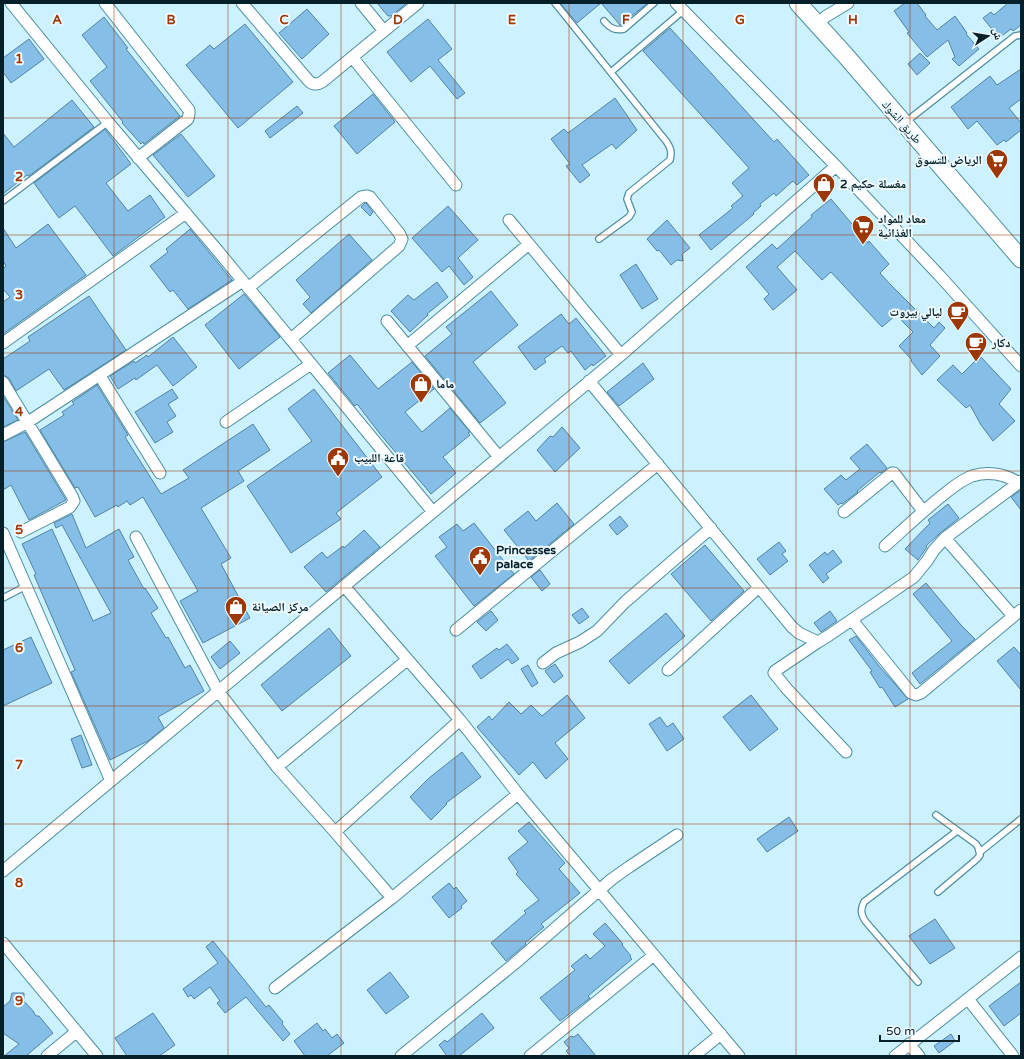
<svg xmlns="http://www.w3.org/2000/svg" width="1024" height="1059" font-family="'Varela Round','Noto Naskh Arabic',sans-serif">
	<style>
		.building { fill: #85bee7; stroke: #5483a4 }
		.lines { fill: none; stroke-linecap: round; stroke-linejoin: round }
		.lane-casing { stroke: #4e8ea2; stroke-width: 8 }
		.street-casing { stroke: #4e8ea2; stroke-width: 13 }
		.primary-casing { stroke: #4e8ea2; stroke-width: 19 }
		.lane { stroke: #fff; stroke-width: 5.5 }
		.street { stroke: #fff; stroke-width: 11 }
		.primary { stroke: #fff; stroke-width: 17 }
		.grid { fill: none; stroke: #9c3706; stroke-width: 1; stroke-opacity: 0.55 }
		.labels { text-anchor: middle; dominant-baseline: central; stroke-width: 4; stroke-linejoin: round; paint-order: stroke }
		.street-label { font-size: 12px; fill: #052028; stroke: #eefaff }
		.poi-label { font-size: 12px; font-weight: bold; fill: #052028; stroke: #eefaff; text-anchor: start }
		.grid-label { font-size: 13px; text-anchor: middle; font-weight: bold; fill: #9c3706; stroke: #eefaff; stroke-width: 4; stroke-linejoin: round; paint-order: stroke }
	</style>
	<rect width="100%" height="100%" fill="#ccf2ff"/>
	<path class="building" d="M377,3H407L391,16H388Z
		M560,3H601L577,23Z
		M601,3H648L620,25Z
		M905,3H917L926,15L925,16L937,30L955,16L967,33L966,34L979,49L959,66L952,59L955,57L948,40L927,57L907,33L909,32L894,11Z
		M1008,3H1021V25L1013,31L1011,29L999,38L983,18L991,12L994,15Z
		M307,9L329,34L302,59L279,33Z
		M104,17L128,48L126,49L180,116L144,144L143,142L141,144L122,123L123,122L90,81L107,67L82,35Z
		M428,19L452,49L438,60L465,93L457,99L430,66L411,82L387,52Z
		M245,24L293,82L238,128L186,65L210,45L214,49Z
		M670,28L774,142L777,139L809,175L797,185L793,181L776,196L774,193L760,204L761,206L753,213L754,214L711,250L699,235L733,208L731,206L743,196L732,183L749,168L643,51Z
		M29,39L44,59L11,83L3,72V58Z
		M920,53L930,63L917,75L908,64Z
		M1021,69V99L1009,108L1021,123V130L1006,142L1004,140L997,145L977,121L968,129L951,107L990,76L997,85Z
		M373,94L395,122L357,154L334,126Z
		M615,98L637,130L616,149L612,144L582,165L590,175L580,183L566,166L570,164L551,139L564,129L568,133Z
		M72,100L94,127L29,176L27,175L3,194V133L14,147Z
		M297,106L303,113L270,138L265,131Z
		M105,129L131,164L106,183L128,211L150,195L165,217L113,256L75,206L59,218L34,183Z
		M181,134L215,176L188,197L153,155Z
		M831,199L868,243L869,241L889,264L880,273L889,283L934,328L939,322L945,328L930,345L940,356L922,375L911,361L912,360L899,346L913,332L896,315L882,327L831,272L822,280L795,251L777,267L797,290L773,310L764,299L769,294L746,267L772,244L777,249L812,217L811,215Z
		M365,203H366L373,212L370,216L361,207Z
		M448,206L478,240L458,258L473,277L464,285L449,266L442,272L412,238Z
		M667,220L690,248L682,254L683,261L677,260L671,265L659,250L657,251L647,239Z
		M48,224L86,275L3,334V302L10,297L3,289V269L6,266L3,261V228L16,248Z
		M190,229L232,280L188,309L173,290L170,292L150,266L168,252L166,249Z
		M349,234L372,260L311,313L303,304L310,297L296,280Z
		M636,264L658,299L642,309L620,275Z
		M437,282L448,297L427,314L428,315L410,332L391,311L408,295L414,300Z
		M491,291L518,325L473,362L506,403L480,423L425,356L452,334L446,327Z
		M244,294L280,337L239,369L205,325Z
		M89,296L126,350L64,390L49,369L16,391L9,378L3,375V359L30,341L28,337Z
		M561,314L569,324L576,318L606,356L593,366L592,364L585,370L571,351L568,353L562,346L544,359L546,362L535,370L518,347Z
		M173,337L197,367L173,386L157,365L136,380L135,378L118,389L110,376L134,361L135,363L147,355L148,357Z
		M350,355L378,389L412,362L434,389L405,412L422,432L450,408L470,432L468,433L470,435L443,457L456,473L431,494L380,434L357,404L355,406L328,373Z
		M980,356L1011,389L999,404L1015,421L993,441L981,425L970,405L966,408L937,380L953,365L962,374Z
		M643,363L654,379L619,406L607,392Z
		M97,385L128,435L125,437L161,494L189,478L183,470L253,424L270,450L238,471L244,481L201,508L231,558L221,564L250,618L203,643L180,601L198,591L143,497L130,505L127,501L118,507L117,505L95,517L78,487L75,488L40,430L64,415L62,412L74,404L72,402Z
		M172,389L178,398L168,404L176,416L167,422L173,432L155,443L135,412Z
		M314,389L382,477L336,513L341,519L291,553L247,486L312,441L288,409Z
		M3,396L18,420L3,427Z
		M562,427L580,448L555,472L537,450L550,436L553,437Z
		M25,432L66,500L29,520L11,485L3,490V442Z
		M867,444L887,468L881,473L880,472L857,491L858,492L842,504L841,503L838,505L824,489L841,475L846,480L860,469L850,458Z
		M1021,490V510L1011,497Z
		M557,503L574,524L529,561L504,530L528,511L536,521Z
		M948,504L959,518L939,534L926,546L927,547L918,560L905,549L930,523L928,520Z
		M72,514L86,548L119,529L134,557L128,560L144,589L145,588L158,608L151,613L166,638L168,637L185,668L190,665L204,691L158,717L164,728L148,741L110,760L71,672L75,670L34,575L36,574L22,544L52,529L93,621L111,613L62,525L56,528L54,523Z
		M620,516L628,526L617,535L609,525Z
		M474,523L514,574L474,606L435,556L447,547L439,537L457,524L463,531Z
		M364,530L380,547L326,592L304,567L322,552L327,558L343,546L344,548Z
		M779,542L786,551L782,554L788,561L770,575L757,559Z
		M705,545L744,591L711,621L671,574Z
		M833,550L842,562L826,574L829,578L823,583L809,565L825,552L827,555Z
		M540,570L550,584L542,591L531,577Z
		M926,583L961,625L975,639L920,684L912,673L952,641L913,594Z
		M582,608L589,617L579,624L572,615Z
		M491,611L498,620L486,631L477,622Z
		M830,611L837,621L821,632L814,623Z
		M666,613L685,636L629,684L609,661Z
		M329,628L351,656L282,711L261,685Z
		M856,636L879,666L908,699L895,707L882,687L880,688L870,672L872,671L849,640Z
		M31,637L52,683L3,706V650Z
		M230,641L240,653L220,669L211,657Z
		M507,644L519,659L512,664L508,659L481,679L472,666L497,648L499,650Z
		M1014,647L1021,655V690L997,661Z
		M555,664L563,676L554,683L545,671Z
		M528,665L538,683L532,687L521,669Z
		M567,695L585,718L555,743L568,759L546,779L533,762L519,775L477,727L489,716L492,720L509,702L521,714L531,705L542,716Z
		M751,695L778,729L750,751L723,717Z
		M660,717L667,727L673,723L684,739L667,751L649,724Z
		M81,735L92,765L82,768L71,739Z
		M462,752L481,777L446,803L447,804L431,820L410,797L429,778Z
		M789,817L798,831L767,852L757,839Z
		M529,822L565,863L559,869L580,893L541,924L544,927L525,943L526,944L506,961L491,943L526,913L524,911L539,900L516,874L518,872L508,858L528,842L518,831Z
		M449,883L454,889L456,887L467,901L461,906L462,908L449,918L432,897Z
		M935,919L955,948L930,964L909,936Z
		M605,923L623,944L622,945L631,956L630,957L632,959L588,996L590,998L560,1021L540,998L575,970L571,966L586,954L590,959L605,946L593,934Z
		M213,941L266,1007L269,1005L283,1022L282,1024L290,1034L283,1041L246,997L225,1013L217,1003L220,1001L210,987L194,999L191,995L188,997L183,989L218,963L206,947Z
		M390,972L409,997L386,1014L367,990Z
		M1021,982V1013L1004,1026L989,1006Z
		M12,993H24V1001L33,1011L36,1016H39L53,1033L26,1056H4L19,1044L3,1033V1007L10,1001Z
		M153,1013L175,1045L159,1056H127L115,1038Z
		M482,1013L494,1028L459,1056H447L439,1045L445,1040L447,1042Z
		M317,1023L323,1031L325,1029L332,1038L337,1034L344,1043L327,1056H305L294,1041Z
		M578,1034L596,1056H571L566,1051L569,1048L564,1042L571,1036L574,1037Z
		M951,1034L955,1041L939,1053L934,1046Z"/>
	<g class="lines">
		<g class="lane-casing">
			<path id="lane" d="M555,3L666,141C671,148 672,152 670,160L629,193L627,199L632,212L629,217L599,239
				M604,21C610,28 615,31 624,29L654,3
				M611,72L684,10
				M912,117L1015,36L1021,35
				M3,201L108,122
				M3,598L26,586
				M936,815L976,844L978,847L980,855L977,859L938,892
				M980,852L1021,819
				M918,982L866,922C861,915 860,910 864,902L957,831"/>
		</g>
		<g class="street-casing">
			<path id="street" d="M11,3L108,122L218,251L433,512
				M105,3L189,110V114L188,119L138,158
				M242,3L308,80C312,85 317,85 322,82L418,3
				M361,3L384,31
				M676,3L836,166L939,275L1021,366
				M825,17L848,3
				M352,57L456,185
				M509,220L621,355
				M248,288L361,197L367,196L370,197L399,233L402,239L399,246L291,339
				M387,321L499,457
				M3,343L186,213
				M407,346L529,244
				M100,376L160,473
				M589,381L792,627L799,633L818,642L828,636L914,577L927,561L934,550L945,538L1021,481
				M3,382L72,496L74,501L70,507L21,532
				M226,422L311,364
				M3,435L28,422L243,281
				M844,512L892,473H894L923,511
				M3,533L111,781
				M136,537L218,691L277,767L335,832L392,898
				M945,538L1013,616
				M885,546C904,529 923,511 943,495C952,488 961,480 972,476C988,471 1005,474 1019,483
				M344,586L460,720L518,794L739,1056
				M852,620L911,693L916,695L921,693L1021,610
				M456,630L658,464
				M818,642L775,671L774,673L787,689L846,752
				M543,663L556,653L580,642L597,631L625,602L711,528
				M668,670L759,587
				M277,767L407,660
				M335,832L460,720
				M3,871L621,355L836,166
				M3,943L97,1056
				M275,988L392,898L518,794
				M968,999L1013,1056
				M909,1044L919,1056
				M47,1056L76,1032
				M401,1056L514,964L612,879L629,867L677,835
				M530,1056L654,955
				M694,1056L721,1034
				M895,1056L1021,957"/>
		</g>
		<g class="primary-casing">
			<path id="primary" d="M798,3L846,56L1021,259"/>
		</g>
		<use href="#lane" class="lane"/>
		<use href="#street" class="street"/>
		<use href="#primary" class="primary"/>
	</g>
	<path class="grid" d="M114,3V1056M228,3V1056M341,3V1056M455,3V1056M569,3V1056M683,3V1056M796,3V1056M910,3V1056M3,118H1021M3,235H1021M3,353H1021M3,471H1021M3,588H1021M3,706H1021M3,824H1021M3,941H1021"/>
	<defs>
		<g id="supermarket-pin" transform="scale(1.15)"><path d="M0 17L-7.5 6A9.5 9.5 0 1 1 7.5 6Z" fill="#9c3706" stroke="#eefaff"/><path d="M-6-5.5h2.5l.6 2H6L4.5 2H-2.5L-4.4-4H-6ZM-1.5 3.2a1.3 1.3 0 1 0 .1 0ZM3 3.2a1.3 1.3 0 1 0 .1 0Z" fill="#fff"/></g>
		<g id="shop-pin" transform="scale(1.15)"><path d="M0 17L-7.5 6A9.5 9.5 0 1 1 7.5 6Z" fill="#9c3706" stroke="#eefaff"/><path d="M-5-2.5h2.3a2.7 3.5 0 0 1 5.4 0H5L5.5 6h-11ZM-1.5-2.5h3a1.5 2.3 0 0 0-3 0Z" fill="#fff"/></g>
		<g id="cafe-pin" transform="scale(1.15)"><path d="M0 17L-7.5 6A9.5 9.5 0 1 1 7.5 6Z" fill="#9c3706" stroke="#eefaff"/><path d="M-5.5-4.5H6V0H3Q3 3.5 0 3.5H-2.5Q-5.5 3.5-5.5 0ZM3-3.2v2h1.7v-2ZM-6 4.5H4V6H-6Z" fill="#fff"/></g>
		<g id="civic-pin" transform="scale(1.15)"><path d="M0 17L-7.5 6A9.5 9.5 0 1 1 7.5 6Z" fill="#9c3706" stroke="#eefaff"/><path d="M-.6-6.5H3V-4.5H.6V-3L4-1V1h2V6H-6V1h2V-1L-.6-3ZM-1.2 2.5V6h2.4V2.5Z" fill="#fff"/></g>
	</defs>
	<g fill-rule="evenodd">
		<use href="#supermarket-pin" x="997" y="160"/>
		<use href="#shop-pin" x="824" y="184"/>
		<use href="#supermarket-pin" x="863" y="226"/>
		<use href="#cafe-pin" x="958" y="312"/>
		<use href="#cafe-pin" x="976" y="343"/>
		<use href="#shop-pin" x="421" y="384"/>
		<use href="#civic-pin" x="338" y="458"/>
		<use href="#civic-pin" x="480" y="557"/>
		<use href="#shop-pin" x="236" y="607"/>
	</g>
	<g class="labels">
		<g class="street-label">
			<text transform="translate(902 122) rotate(49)">طريق الشوك</text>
		</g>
		<g class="poi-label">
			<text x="982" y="160" text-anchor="end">الرياض للتسوق</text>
			<text x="840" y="184">مغسلة حكيم 2</text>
			<text x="878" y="219">معاد للمواد<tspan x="878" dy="14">الغذائية</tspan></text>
			<text x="942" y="312" text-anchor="end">ليالي بيروت</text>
			<text x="992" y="343">دكار</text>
			<text x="436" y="384">ماما</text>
			<text x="354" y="458">قاعة اللبيب</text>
			<text x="496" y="550">Princesses<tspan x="496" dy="14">palace</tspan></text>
			<text x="252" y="607">مركز الصيانة</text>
		</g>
	</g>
	<g class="grid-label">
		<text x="57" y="24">A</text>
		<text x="171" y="24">B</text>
		<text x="284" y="24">C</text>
		<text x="398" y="24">D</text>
		<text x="512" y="24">E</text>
		<text x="626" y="24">F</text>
		<text x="740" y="24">G</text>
		<text x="853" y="24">H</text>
		<text x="19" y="63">1</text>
		<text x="19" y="181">2</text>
		<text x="19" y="299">3</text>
		<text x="19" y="416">4</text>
		<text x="19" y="534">5</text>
		<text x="19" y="652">6</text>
		<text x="19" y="769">7</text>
		<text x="19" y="887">8</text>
		<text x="19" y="1005">9</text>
	</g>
	<rect width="1024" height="1059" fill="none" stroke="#052028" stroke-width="8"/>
	<g transform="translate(988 36) rotate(78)" stroke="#eefaff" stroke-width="3" paint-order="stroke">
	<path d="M0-3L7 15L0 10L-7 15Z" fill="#052028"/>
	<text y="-6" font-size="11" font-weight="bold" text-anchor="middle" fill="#052028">ش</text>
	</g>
	<path d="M880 1035v6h79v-6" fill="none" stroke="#052028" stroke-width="2"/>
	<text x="886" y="1035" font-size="12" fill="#052028" stroke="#eefaff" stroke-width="3" paint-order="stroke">50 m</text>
</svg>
